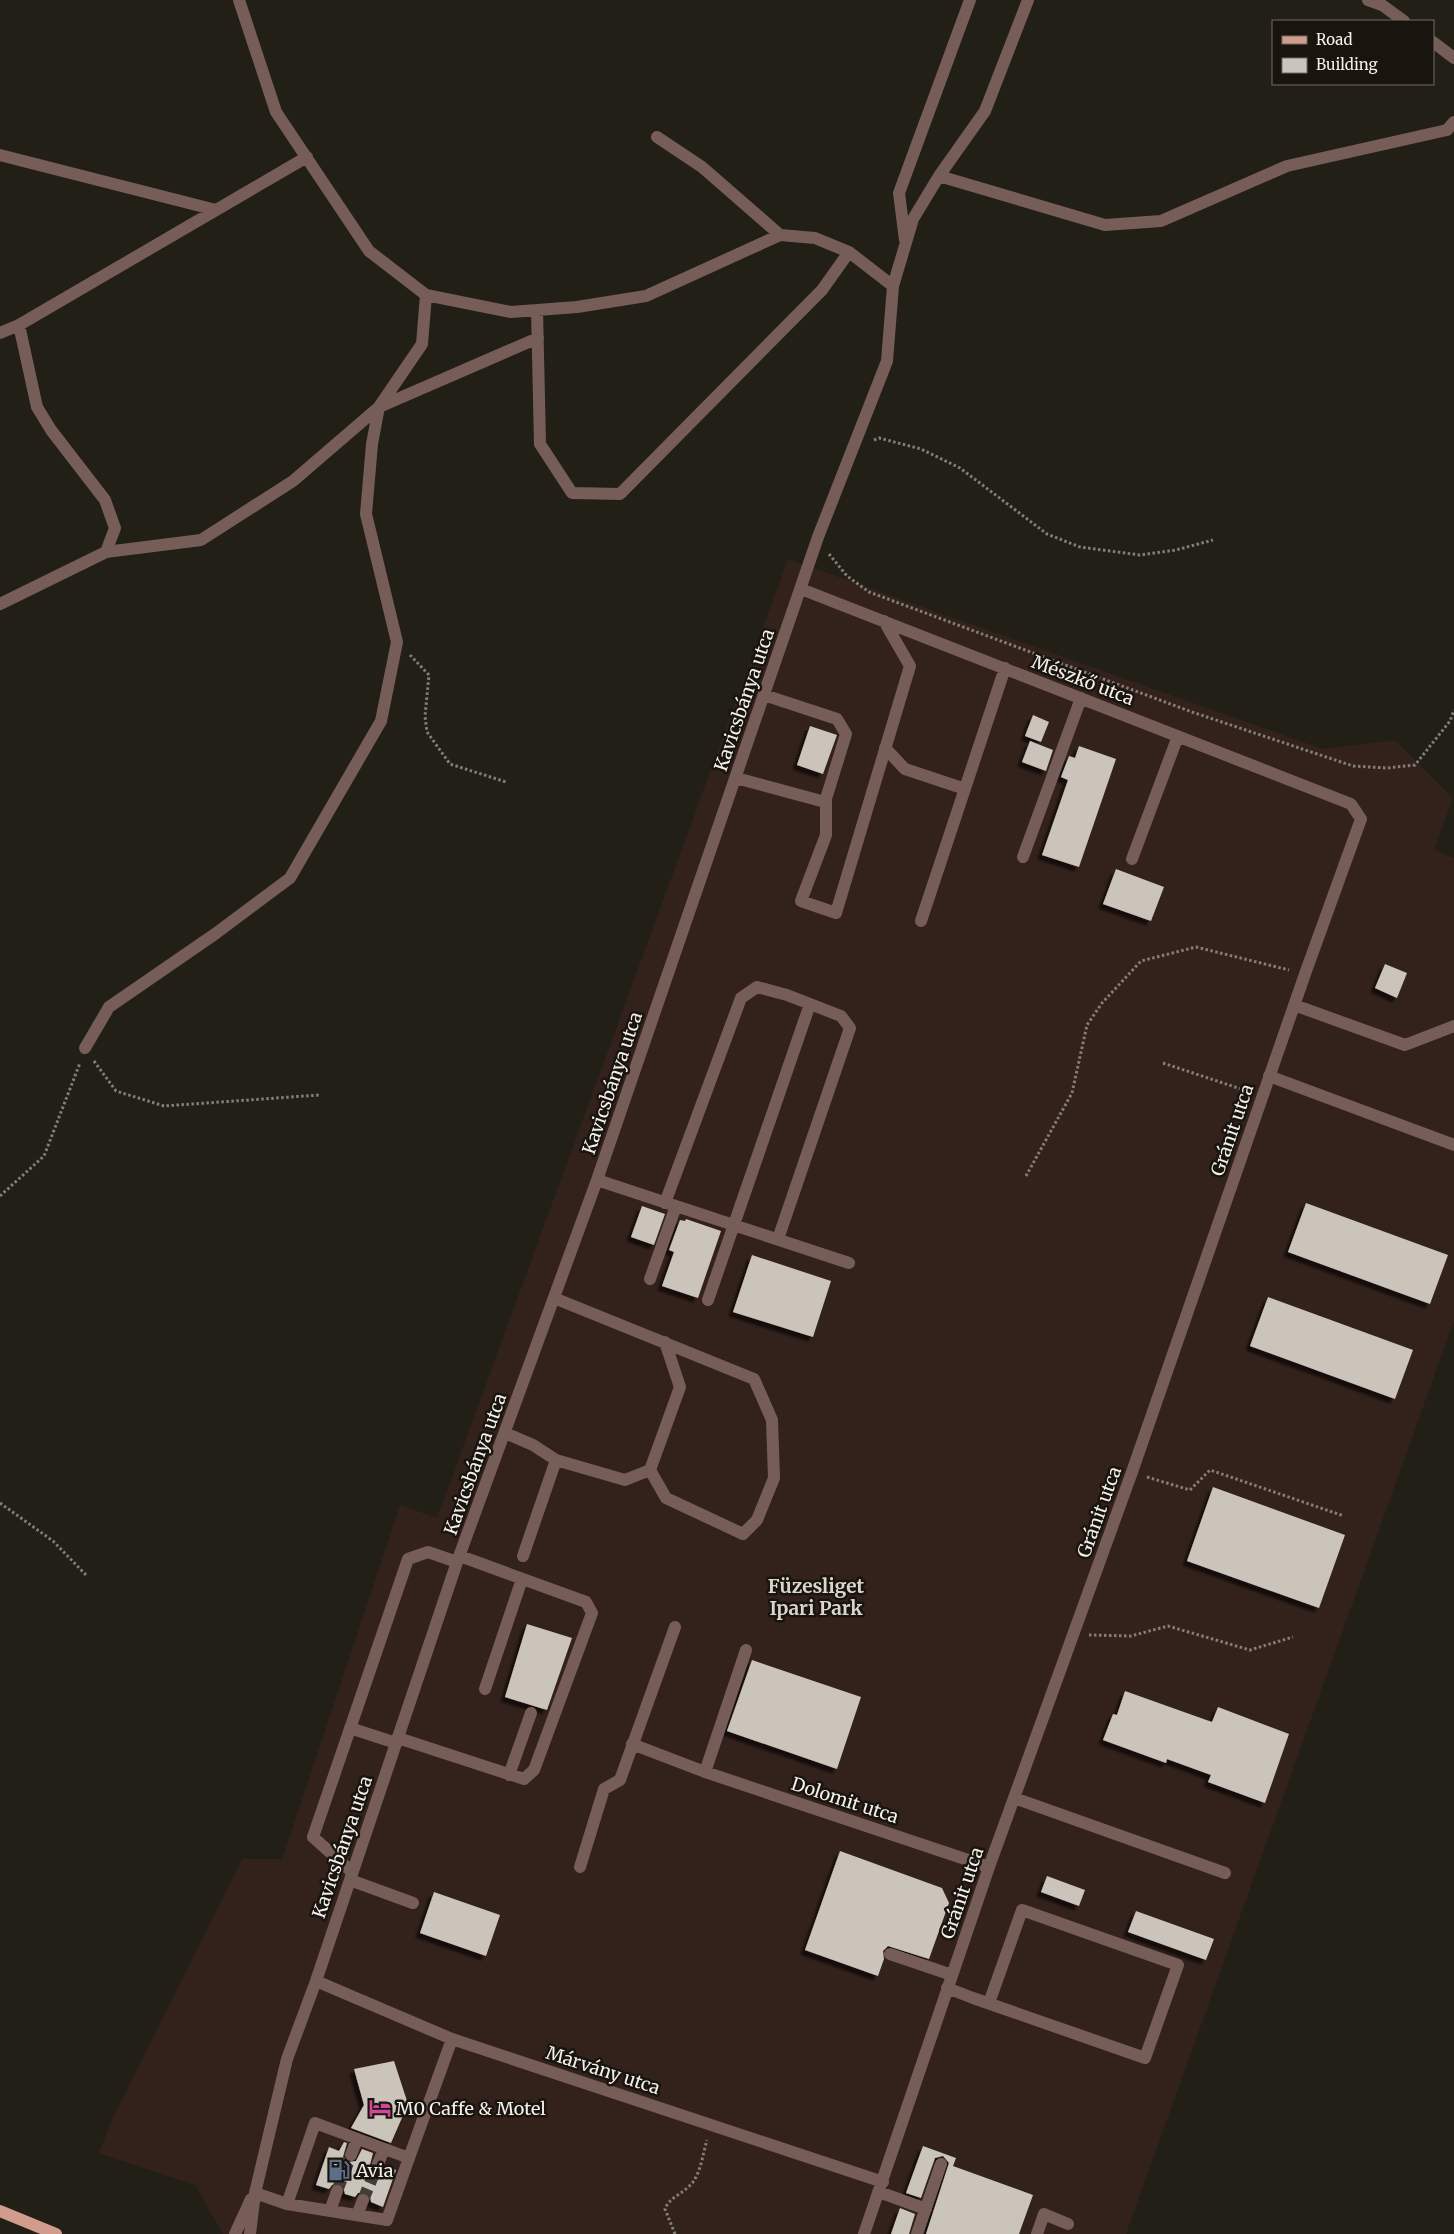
<svg xmlns="http://www.w3.org/2000/svg" width="1454" height="2234" font-family="Merriweather,serif">
	<style>
		.industrial { fill: #33211b }
		.building { fill: #cac4bb; filter: url(#shadow) }
		.lines { fill: none; stroke-linecap: round; stroke-linejoin: round }
		.minor-tunnel { stroke: #423e37; stroke-width: 12; stroke-dasharray: 12 6; stroke-linecap: butt }
		.path { stroke: #827f78; stroke-width: 3; stroke-dasharray: 2.5 2.5; stroke-linecap: butt }
		.minor { stroke: #775d57; stroke-width: 12 }
		.major { stroke: #d19c8e; stroke-width: 12 }
		.labels { text-anchor: middle; dominant-baseline: central; stroke-width: 5; stroke-linejoin: round; paint-order: stroke }
		.street-label { font-size: 18px; fill: #f4f1ec; stroke: #19150e }
		.poi-label { font-size: 18px; fill: #f4f1ec; stroke: #19150e; text-anchor: start }
		.neighbourhood-label { font-size: 19px; font-weight: bold; fill: #dbd6cc; stroke: #19150e }
	</style>
	<defs>
		<filter id="shadow"><feDropShadow dx="-4.5" dy="4.5" stdDeviation="1" flood-color="#0009"/></filter>
	</defs>
	<rect width="100%" height="100%" fill="#221f17"/>
	<path class="industrial" d="M788,559L1323,749L1395,740L1453,798L1434,850L1454,858V1321L1126,2234H223L195,2185L99,2153L110,2124L242,1859H282L400,1505L437,1518Z"/>
	<path class="building" d="M1033,715L1049,722L1041,742L1025,736Z
		M810,726L837,735L823,774L797,765Z
		M1030,741L1053,750L1046,771L1022,762Z
		M1079,746L1116,759L1079,867L1042,855L1068,780L1061,777L1069,756L1075,758Z
		M1116,869L1164,887L1151,921L1103,904Z
		M1385,964L1407,973L1397,998L1375,988Z
		M1306,1203L1448,1255L1430,1304L1288,1252Z
		M642,1206L665,1214L654,1245L631,1237Z
		M686,1219L721,1231L698,1298L662,1286L674,1252L669,1250L680,1220L685,1221Z
		M752,1255L831,1281L813,1337L733,1312Z
		M1268,1297L1413,1350L1395,1399L1250,1346Z
		M1213,1487L1345,1535L1319,1608L1187,1561Z
		M527,1624L572,1638L547,1710L505,1697Z
		M752,1660L861,1697L837,1769L727,1731Z
		M1125,1691L1212,1722L1218,1707L1289,1734L1265,1803L1208,1782L1211,1775L1167,1759L1166,1763L1103,1740L1113,1714L1117,1715Z
		M840,1851L942,1888L949,1903L929,1959L888,1946L883,1951L884,1959L878,1976L805,1950Z
		M1047,1876L1085,1890L1079,1906L1041,1892Z
		M434,1892L500,1915L486,1956L420,1933Z
		M1136,1911L1214,1939L1206,1960L1128,1932Z
		M394,2061L408,2104L391,2143L351,2128L364,2105L354,2069Z
		M344,2142L347,2143L343,2157L348,2162L356,2161L362,2149L373,2153L370,2165L375,2171H383L386,2166L396,2170L383,2207L371,2202L370,2195L366,2192L358,2193L355,2197L345,2194L343,2186L339,2183L332,2185L329,2189L316,2185L329,2147L339,2151Z
		M923,2146L956,2158L953,2166L1033,2195L1019,2234H926L949,2163L943,2156L935,2158L921,2198L906,2193Z
		M900,2208L915,2214L909,2234H891Z"/>
	<g class="lines">
		<path class="minor-tunnel" d="M337,2191L351,2155
			M363,2200L378,2164"/>
		<path class="path" d="M874,440L879,438L921,449L960,468L1047,534L1080,547L1140,555L1176,550L1213,540
			M829,554L847,576L869,592L1192,712L1353,766L1387,768L1415,765L1450,721L1454,710
			M410,655L429,675L425,716L427,732L450,764L506,782
			M94,1061L116,1091L164,1106L319,1095
			M1163,1063L1247,1091
			M1026,1176L1072,1093L1087,1025L1102,1003L1141,961L1196,947L1289,970
			M0,1196L44,1156L80,1063
			M1147,1477L1190,1490L1210,1470L1344,1516
			M0,1503L53,1541L87,1576
			M1089,1635L1131,1636L1168,1626L1250,1650L1293,1637
			M675,2234L665,2209C669,2197 685,2193 693,2182C701,2171 703,2153 707,2140"/>
		<path class="minor" d="M239,0L276,112L369,251L426,295L511,312L577,307L646,296L780,235L815,238L849,252L893,286
			M1368,0L1382,5L1404,21
			M1433,42L1454,58
			M657,137L702,167L780,235
			M0,155L216,210
			M939,176L1105,225L1161,221L1287,166L1447,130L1454,122
			M905,240L899,193L970,0
			M537,310L540,444L572,493L620,494L822,290L849,252
			M19,325L37,407L51,430L105,500L115,528L106,552
			M0,333L19,325L307,157
			M801,589L1351,804L1361,819L1305,974L1132,1472L989,1867L864,2234
			M0,604L106,552L201,540L293,481L379,407L538,338
			M885,748L905,769L965,789
			M736,778L825,802L846,734L837,719L764,695
			M826,799V835L801,901L836,913L910,666L884,621
			M1023,857L1081,698
			M1132,859L1178,736
			M921,921L1005,668
			M1294,1005L1405,1045L1454,1026
			M85,1048L109,1007L215,934L290,878L381,721L397,642L366,514L372,444L379,407L422,344L426,295
			M1269,1076L1454,1145
			M597,1180L849,1263
			M665,1203L741,998L757,987L787,995L841,1016L850,1028L778,1239
			M650,1279L676,1206
			M554,1298L754,1379L772,1420L774,1478L757,1520L743,1534L666,1498L650,1470
			M708,1300L810,1004
			M505,1433L533,1445L556,1460L523,1556
			M556,1460L625,1480L650,1470L680,1387L665,1342
			M485,1689L522,1579
			M350,1728L396,1743
			M398,1738L524,1779L534,1770L592,1613L586,1602L460,1556
			M632,1744L705,1772L989,1867
			M705,1772L746,1650
			M509,1775L531,1713
			M1014,1798L1225,1873
			M580,1867L604,1789L620,1780L675,1627
			M352,1872L313,1837L408,1559L428,1552L457,1562
			M350,1880L413,1903
			M890,1954L952,1975
			M316,1981L452,2039L883,2182
			M947,1988L973,1998L1145,2058L1178,1965L1022,1910L989,2003
			M351,2155L357,2139
			M409,2158L452,2039
			M378,2164L384,2149
			M879,2192L926,2209
			M255,2193L287,2204L387,2220L409,2158L315,2123L287,2204
			M330,2211L337,2191
			M357,2215L363,2200
			M235,2234L251,2199
			M250,2234L255,2193L287,2059L316,1981L457,1562L597,1180L818,537L887,361L893,286L913,219L939,176L985,111L1028,0
			M917,2234L941,2164
			M1037,2234L1044,2214L1068,2224"/>
		<path class="major" d="M0,2211L56,2234"/>
	</g>
	<defs>
		<g id="hotel-bare" transform="scale(1.725)"><path d="M-6-4.5h1.5V1H6V5H4.5V3h-9V5H-6ZM-4 0a1.8 1.8 0 1 1 3.6 0ZM.5 0V-2.5h3Q6-2.5 6 0Z" fill="#d1479c" stroke="#19150e" stroke-width="2.5" paint-order="stroke"/></g>
		<g id="fuel-bare" transform="scale(1.725)"><path d="M-5.5-6h7V0h2V4h1.3V-2.5L3-4.5l.8-.8L6-3V5H2.5V1h-1V6h-7ZM-4.2-4.7v3.2H.2V-4.7Z" fill="#5c6f8a" stroke="#19150e" stroke-width="2.5" paint-order="stroke"/></g>
	</defs>
	<g fill-rule="evenodd">
		<use href="#hotel-bare" x="380" y="2108"/>
		<use href="#fuel-bare" x="339" y="2170"/>
	</g>
	<g class="labels">
		<g class="street-label">
			<text transform="translate(1083 680) rotate(21)">Mészkő utca</text>
			<text transform="translate(744 700) rotate(-71)">Kavicsbánya utca</text>
			<text transform="translate(612 1083) rotate(-71)">Kavicsbánya utca</text>
			<text transform="translate(1232 1130) rotate(-71)">Gránit utca</text>
			<text transform="translate(475 1464) rotate(-70)">Kavicsbánya utca</text>
			<text transform="translate(1099 1512) rotate(-70)">Gránit utca</text>
			<text transform="translate(845 1800) rotate(18)">Dolomit utca</text>
			<text transform="translate(342 1847) rotate(-71)">Kavicsbánya utca</text>
			<text transform="translate(962 1893) rotate(-71)">Gránit utca</text>
			<text transform="translate(603 2070) rotate(18)">Márvány utca</text>
		</g>
		<g class="poi-label">
			<text x="396" y="2108">M0 Caffe &amp; Motel</text>
			<text x="356" y="2170">Avia</text>
		</g>
		<g class="neighbourhood-label">
			<text x="816" y="1586">Füzesliget<tspan x="816" dy="22">Ipari Park</tspan></text>
		</g>
	</g>
	<rect x="1272" y="20" width="162" height="65" fill="#19150e" stroke="#716d67"/>
	<rect x="1282" y="36" width="25" height="8" fill="#d19c8e" stroke="#716d67"/>
	<text x="1316" y="45" font-size="15" fill="#f4f1ec">Road</text>
	<rect x="1282" y="58" width="25" height="15" fill="#cac4bb" stroke="#716d67"/>
	<text x="1316" y="70" font-size="15" fill="#f4f1ec">Building</text>
</svg>
